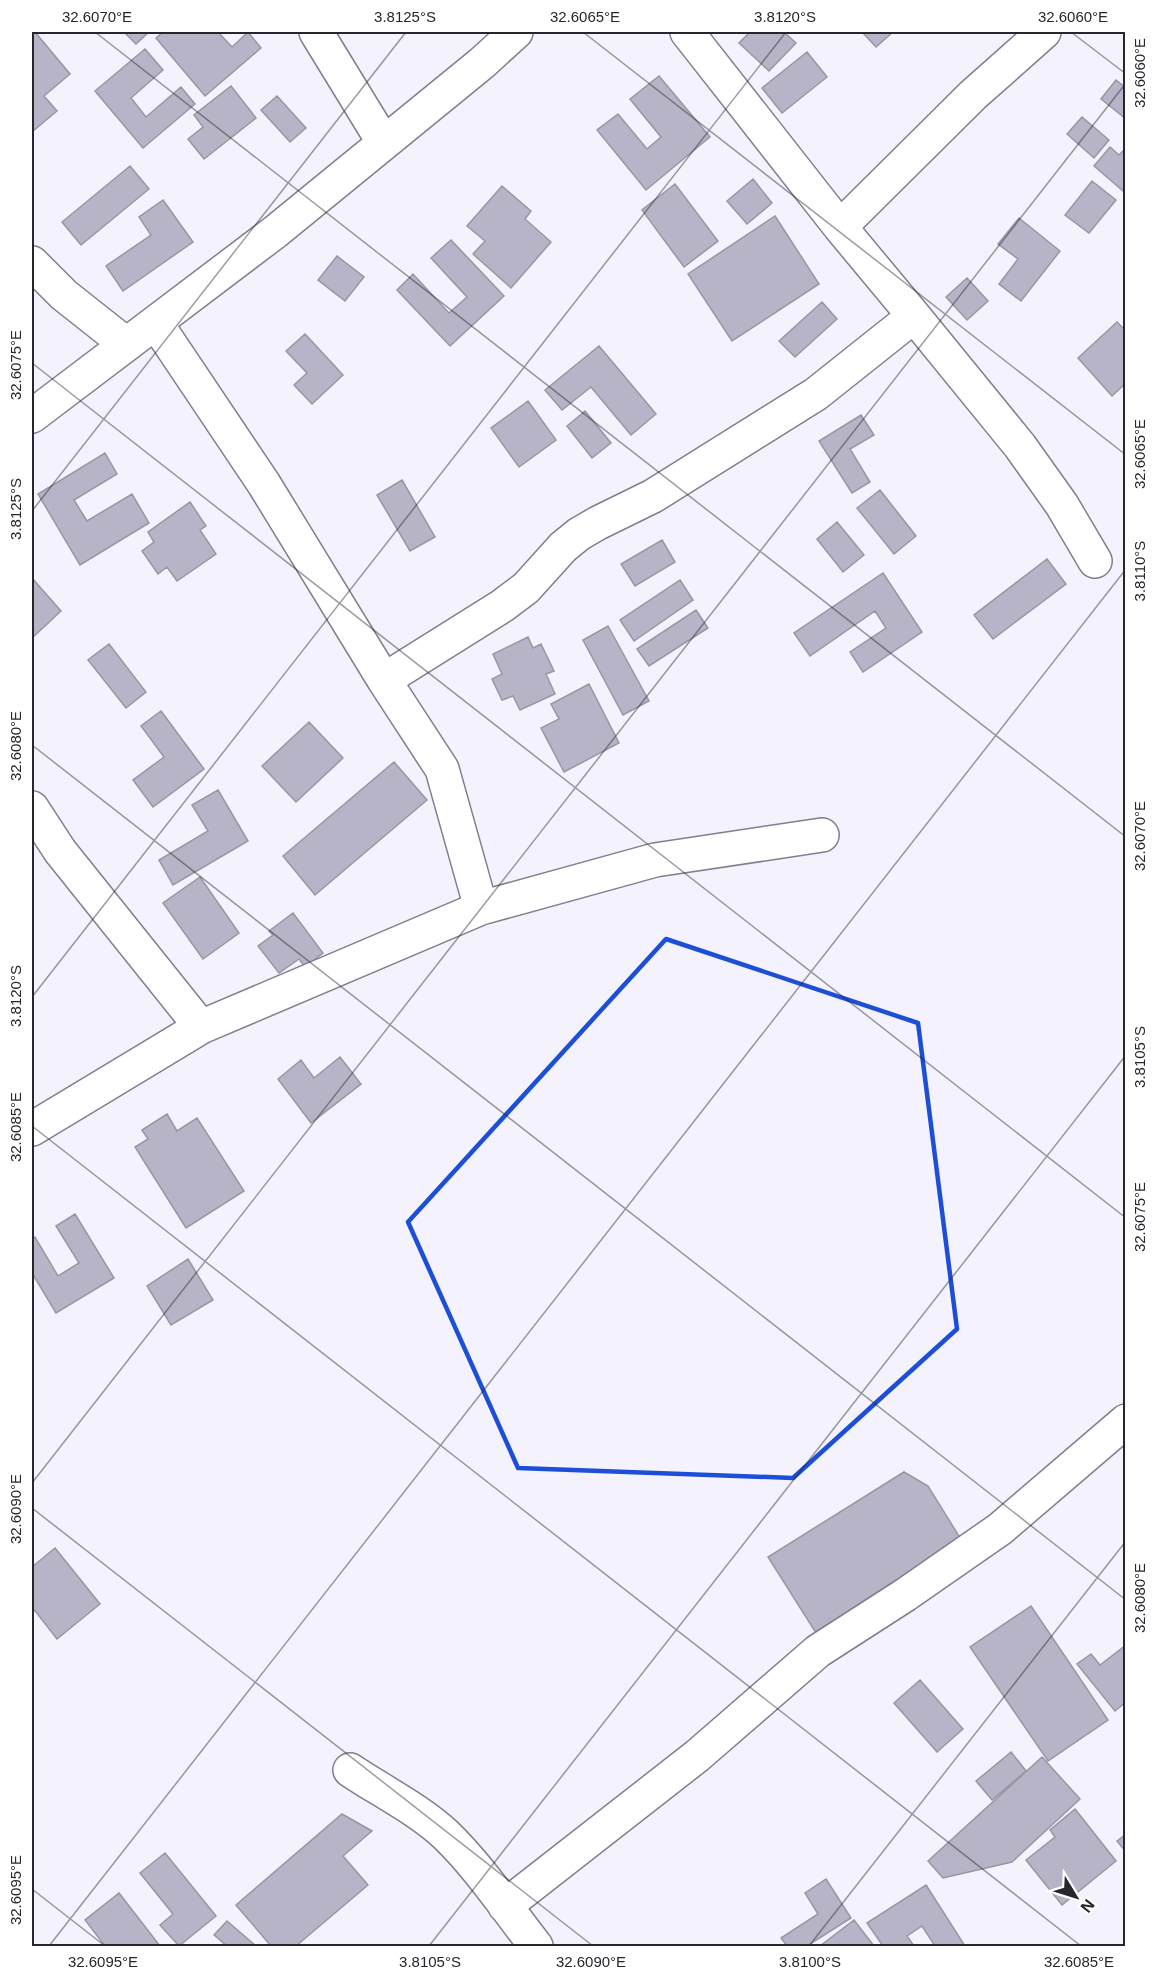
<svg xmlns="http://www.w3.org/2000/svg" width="1157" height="1978" font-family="Helvetica,sans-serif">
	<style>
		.building { fill: #b6b4c6; stroke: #9796a7; stroke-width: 1.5 }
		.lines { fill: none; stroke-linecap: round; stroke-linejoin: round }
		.street-casing { stroke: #807e8f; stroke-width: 36 }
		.street { stroke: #fff; stroke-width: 33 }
		.marked { fill: none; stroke: #1d4ed8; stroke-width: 4.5; stroke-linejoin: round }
		.ticks { fill: none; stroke: #26262d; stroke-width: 1.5; stroke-opacity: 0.45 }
		.neatline { fill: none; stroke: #26262d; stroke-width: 2 }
		.ticks-label { font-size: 15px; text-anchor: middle; fill: #26262d }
	</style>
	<rect width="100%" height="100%" fill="#f3f2fd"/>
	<path class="building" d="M32,32H35L70,74L44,96L57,111L32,132Z
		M124,32H149L136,44Z
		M163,32H218L232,47L248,32L261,48L205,96L156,38Z
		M750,32H784L796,43L769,71L739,43Z
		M862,32H893L876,47Z
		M145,49L163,70L131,98L146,117L181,87L195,104L143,148L95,91Z
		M807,52L827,77L782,113L762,88Z
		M659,76L710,137L646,190L597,130L618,114L647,149L661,137L630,99Z
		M1116,80L1126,88V119L1101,99Z
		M231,86L256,118L204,159L188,139L203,127L194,115Z
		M277,96L306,128L290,142L261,110Z
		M1082,117L1109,140L1094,158L1067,134Z
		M1110,147L1119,155L1126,148V188L1123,191L1094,166Z
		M130,166L149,189L81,245L62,222Z
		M753,179L772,203L747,224L727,201Z
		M1092,181L1116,200L1089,233L1065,215Z
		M675,184L718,241L684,267L642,210Z
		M502,186L531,211L525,219L551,242L511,288L473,254L485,241L467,226Z
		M163,200L193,242L123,291L106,266L151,235L139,217Z
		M775,216L819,284L732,341L688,274Z
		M1019,218L1060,251L1021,301L999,284L1018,259L998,244Z
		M451,240L504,296L450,346L397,290L413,274L449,313L467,297L431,258Z
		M337,256L364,277L345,301L318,280Z
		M967,278L988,301L967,320L946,297Z
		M822,302L837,319L795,357L779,341Z
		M1117,322L1126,331V383L1112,396L1078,358Z
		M305,334L343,375L312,404L294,385L307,373L286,351Z
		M599,346L656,414L631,435L591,387L562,410L545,390Z
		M528,401L556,440L519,467L491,428Z
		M585,411L611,443L592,458L567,426Z
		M861,415L874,435L850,449L870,482L852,493L819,441Z
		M105,453L117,474L74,500L87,521L132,494L149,523L80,565L38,494Z
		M402,480L435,537L410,551L377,495Z
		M880,490L916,536L894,554L857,508Z
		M190,502L206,526L200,530L216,554L177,581L167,567L158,574L142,551L154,542L148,532Z
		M837,522L864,555L843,572L817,539Z
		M662,540L675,562L635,586L621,564Z
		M1047,559L1066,584L993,639L974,615Z
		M883,573L922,632L863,672L850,652L886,628L875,611L810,656L794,633Z
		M32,578L61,611L32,638Z
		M680,580L693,600L634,641L620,620Z
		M696,610L708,628L649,666L637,649Z
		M608,626L649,701L623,715L583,640Z
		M528,637L533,648L541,644L554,671L546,674L555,694L520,710L513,696L502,700L492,679L502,674L493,654Z
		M109,644L146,692L126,708L88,660Z
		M589,684L619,743L564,772L541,728L559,719L551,704Z
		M161,711L204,769L153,807L133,780L164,757L141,726Z
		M309,722L343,758L296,802L262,766Z
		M394,762L427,800L315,895L283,856Z
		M218,790L248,841L173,885L159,860L208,831L192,805Z
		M200,877L239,933L203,959L163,903Z
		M293,913L323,953L305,967L299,959L279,973L258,946L273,935L269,931Z
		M340,1057L361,1084L311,1123L278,1079L301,1060L314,1078Z
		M167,1114L177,1131L197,1118L244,1191L186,1228L135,1147L148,1139L142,1130Z
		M75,1214L114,1278L56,1313L32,1273V1239L35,1237L58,1276L79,1263L56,1226Z
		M188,1259L213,1300L171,1325L147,1286Z
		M904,1472L928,1486L962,1541L816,1633L768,1557Z
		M55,1548L100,1604L57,1639L32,1607V1567Z
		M1031,1606L1108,1720L1048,1761L970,1647Z
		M1126,1645V1702L1115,1711L1077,1664L1091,1654L1100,1665Z
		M920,1680L963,1729L937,1752L894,1703Z
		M1011,1752L1026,1771L992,1800L976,1781Z
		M1042,1757L1080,1799L1012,1862L943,1878L928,1861Z
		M1075,1809L1116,1861L1062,1905L1026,1860L1055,1837L1050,1830Z
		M342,1814L372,1831L343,1856L368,1885L296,1946H271L236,1905Z
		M1126,1834V1852L1117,1841Z
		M165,1853L216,1916L179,1946L160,1925L173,1914L140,1873Z
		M826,1879L851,1918L807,1946H787L781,1938L818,1914L805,1893Z
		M926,1885L965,1946H935L922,1926L907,1936L914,1946H883L867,1923Z
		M119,1893L160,1946H105L85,1920Z
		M854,1920L874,1946H820Z
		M227,1921L256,1946H227L214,1935Z"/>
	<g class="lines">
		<g class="street-casing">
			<path id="street" d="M316,32L384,143
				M687,32L840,227L914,316L1020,446L1062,505L1095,561
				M840,227L973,95L1044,32
				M32,263L64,295L126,344
				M156,323L264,484L384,680L442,769L481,908
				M32,416L275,232L482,63L516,32
				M384,680L502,606L526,588L563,547L579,534L598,523L653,496L816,394L914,316
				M32,808L60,851L201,1027
				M32,1129L201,1027L481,908L655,860L822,835
				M350,1770C381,1791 418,1809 446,1835C480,1868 507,1909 536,1946
				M505,1906L697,1756L818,1651L905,1595L1000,1529L1126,1421"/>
		</g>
		<use href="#street" class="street"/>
	</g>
	<path class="marked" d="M666,939L918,1023L957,1329L793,1478L518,1468L408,1222Z"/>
	<path class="ticks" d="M95,32L1126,837M583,32L1126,455M1071,32L1126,74M32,363L1126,1218M32,511L406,32M32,745L1126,1600M32,997L786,32M32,1126L1081,1946M32,1483L1126,83M32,1508L593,1946M32,1889L105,1946M49,1946L1126,569M429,1946L1126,1055M809,1946L1126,1541"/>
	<rect width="1157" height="1978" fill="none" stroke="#ffffff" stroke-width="66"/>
	<g transform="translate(1076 1897) rotate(128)" stroke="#ffffff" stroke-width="4.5" paint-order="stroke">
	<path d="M0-4.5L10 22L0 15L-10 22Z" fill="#26262d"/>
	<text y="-9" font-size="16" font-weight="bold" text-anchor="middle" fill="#26262d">N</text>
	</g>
	<rect x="33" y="33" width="1091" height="1912" class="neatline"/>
	<g class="ticks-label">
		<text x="97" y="22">32.6070°E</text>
		<text x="405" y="22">3.8125°S</text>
		<text x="585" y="22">32.6065°E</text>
		<text x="785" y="22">3.8120°S</text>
		<text x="1073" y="22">32.6060°E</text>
		<text transform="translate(1140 73) rotate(-90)" y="5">32.6060°E</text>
		<text transform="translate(16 365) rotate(-90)" y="5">32.6075°E</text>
		<text transform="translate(1140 454) rotate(-90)" y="5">32.6065°E</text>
		<text transform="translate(16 509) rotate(-90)" y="5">3.8125°S</text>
		<text transform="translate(1140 571) rotate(-90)" y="5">3.8110°S</text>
		<text transform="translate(16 746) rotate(-90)" y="5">32.6080°E</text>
		<text transform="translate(1140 836) rotate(-90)" y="5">32.6070°E</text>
		<text transform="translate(16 996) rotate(-90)" y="5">3.8120°S</text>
		<text transform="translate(1140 1057) rotate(-90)" y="5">3.8105°S</text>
		<text transform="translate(16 1127) rotate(-90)" y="5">32.6085°E</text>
		<text transform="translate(1140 1217) rotate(-90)" y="5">32.6075°E</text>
		<text transform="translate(16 1509) rotate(-90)" y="5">32.6090°E</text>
		<text transform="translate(1140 1598) rotate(-90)" y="5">32.6080°E</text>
		<text transform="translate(16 1890) rotate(-90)" y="5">32.6095°E</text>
		<text x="103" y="1967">32.6095°E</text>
		<text x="430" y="1967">3.8105°S</text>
		<text x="591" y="1967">32.6090°E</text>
		<text x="810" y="1967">3.8100°S</text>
		<text x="1079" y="1967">32.6085°E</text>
	</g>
</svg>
